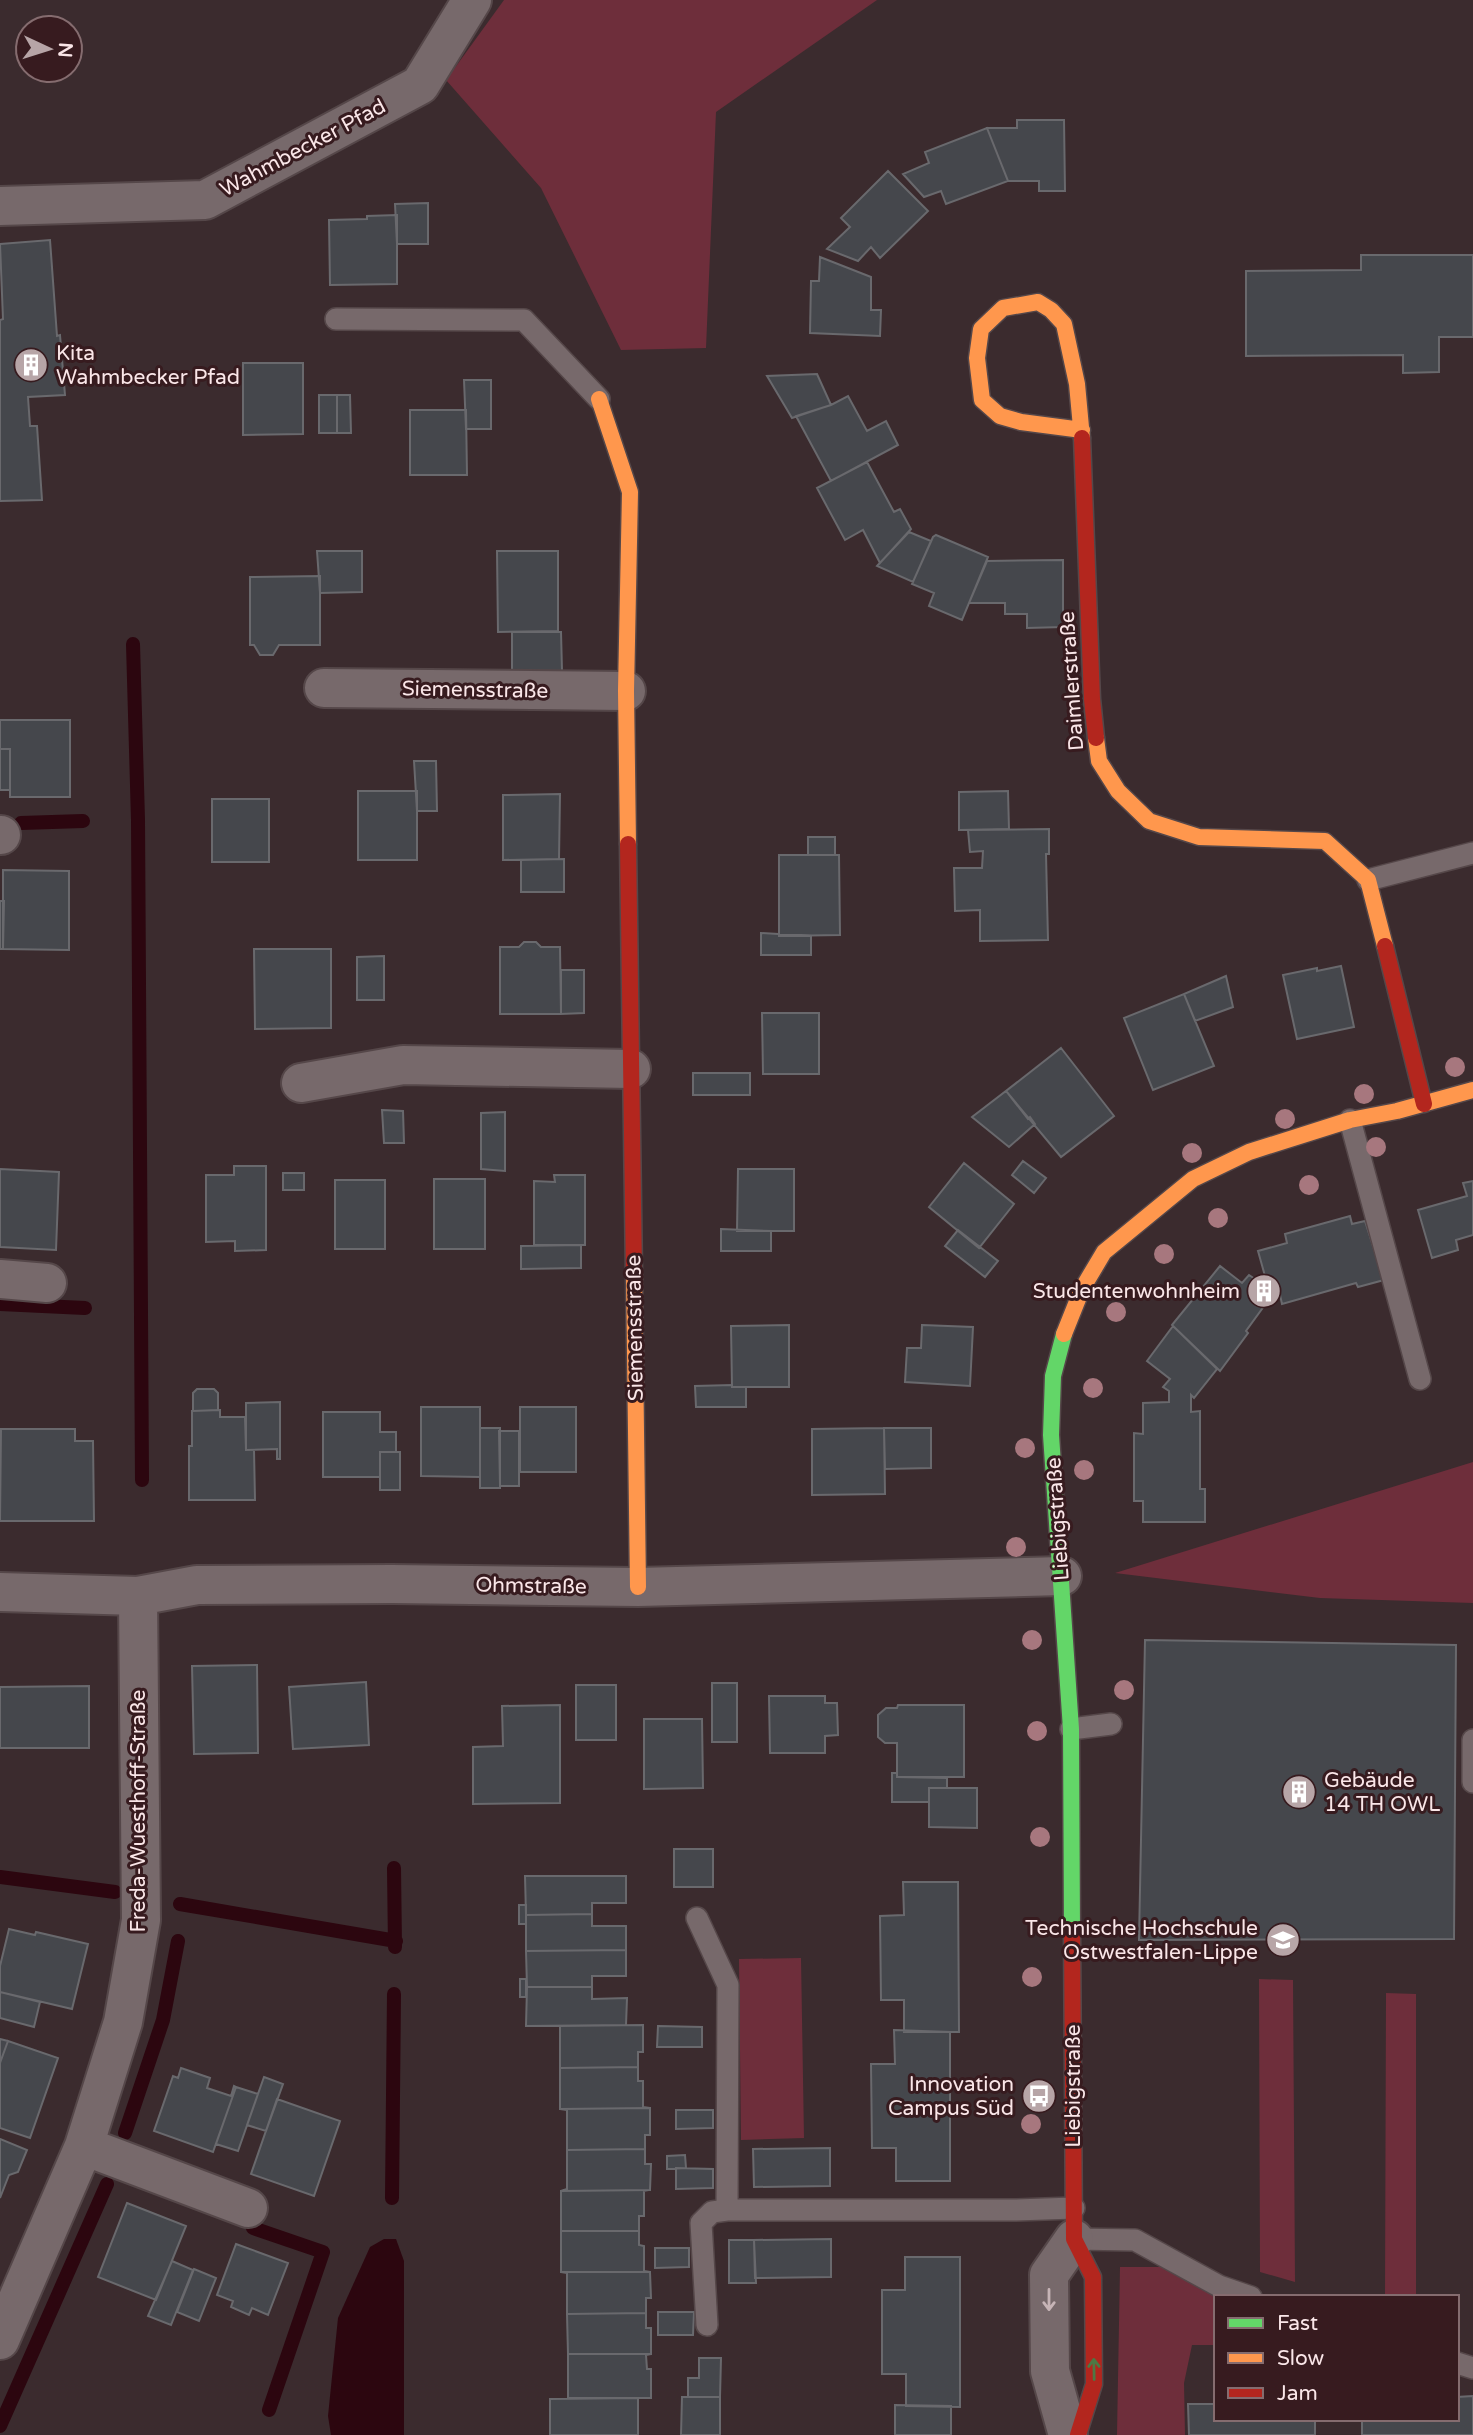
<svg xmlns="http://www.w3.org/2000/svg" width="1473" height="2435" font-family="'Varela Round',sans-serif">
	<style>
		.green { fill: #6e2e3b }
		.water { fill: #2c060f }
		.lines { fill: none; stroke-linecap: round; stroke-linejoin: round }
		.stream { stroke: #2c060f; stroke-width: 14 }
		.building { fill: #45474c; stroke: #69696d; stroke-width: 2 }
		.lane-casing { stroke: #554749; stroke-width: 24 }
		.street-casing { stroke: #554749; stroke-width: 42 }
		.fast-casing { stroke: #554749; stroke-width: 19 }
		.slow-casing { stroke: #554749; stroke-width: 19 }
		.jam-casing { stroke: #554749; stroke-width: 19 }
		.lane { stroke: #77696b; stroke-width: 21 }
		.street { stroke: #77696b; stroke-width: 38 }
		.fast { stroke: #63d668; stroke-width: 16 }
		.slow { stroke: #ff974d; stroke-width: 16 }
		.jam { stroke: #b3261e; stroke-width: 16 }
		.tree { fill: #a7777e }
		.oneway { stroke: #c6b4b6 }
		.oneway2 { stroke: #4d7844 }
		.labels { text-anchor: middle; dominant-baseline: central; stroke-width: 6; stroke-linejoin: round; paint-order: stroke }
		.street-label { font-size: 21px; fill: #fae6e8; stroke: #371b1f }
		.poi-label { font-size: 21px; fill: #fae6e8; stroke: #371b1f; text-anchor: end }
	</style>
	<rect width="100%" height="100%" fill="#3b2b2e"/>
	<path class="green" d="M504,0H877L716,112L706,348L621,350L541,188L446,80Z
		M1473,1462V1603L1320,1598L1115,1573Z
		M801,1958L804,2138L741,2140L739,1959Z
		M1259,1979L1293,1980L1295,2282L1260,2272Z
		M1386,1993L1416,1994V2297H1385Z
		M1120,2267H1164L1221,2297H1216V2345H1192L1184,2383L1185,2435H1117Z"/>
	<path class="water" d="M384,2239H396L404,2261V2435H331L328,2416L338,2318L370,2247Z"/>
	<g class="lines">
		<path class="stream" d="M133,644L138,820L142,1480
			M21,823L83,821
			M0,1304L85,1308
			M394,1868L395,1947
			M0,1877L115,1892
			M180,1904L396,1941
			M125,2133L163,2020L178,1941
			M392,2198L394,1994
			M253,2228L323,2252L269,2410
			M0,2426L107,2184"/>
	</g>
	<path class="building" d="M1017,120H1064L1065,191H1039V181H1008L987,128H1017Z
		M987,128L1008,181L946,204L941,191L924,197L903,174L929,163L925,152Z
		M888,171L928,211L880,258L871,247L858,261L827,249L850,227L841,218Z
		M428,203V244H397L395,204Z
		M397,215V284L330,285L329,220L367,219V216Z
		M50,240L57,336L60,335L65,395L28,397L30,426H37L42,500L0,501V320L3,319L0,244Z
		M1361,255H1473V337H1439V372L1403,373V355L1246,356V271L1361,270Z
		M820,257L871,277V310H881L880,336L810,333L811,281H819Z
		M243,363H303V434L243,435Z
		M817,374L831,405L792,418L767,376Z
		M464,380H491V429H466Z
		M319,395H337V433H319Z
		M337,395H350L351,433H337Z
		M848,396L867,431L886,421L898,445L831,481L796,416L831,405Z
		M410,410H466L467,475H410Z
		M867,462L894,512L900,509L911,529L880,563L863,530L845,540L817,488Z
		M909,532L931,541L913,582L877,566Z
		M936,535L988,557L962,620L929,606L934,593L912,584L933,537Z
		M317,551H362V592L320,593Z
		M497,551H558V631L498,632Z
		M1063,560V627L1027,628V614H1005V603H969L987,561Z
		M320,576V645H279L273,655H260L254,645H250V577Z
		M512,632H561L562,671H512Z
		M0,720H70V797H10V749H0Z
		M0,749H10V790H0Z
		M414,761H436L437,811H417Z
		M358,791H417V860H358Z
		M1008,791L1009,829L959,830V792Z
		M560,794L559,859L503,860V795Z
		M212,799H269V862H212Z
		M1049,829V854H1046L1048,940L980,941V910L955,911L954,868H982L983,851L970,852L968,830Z
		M808,837H835V855H808Z
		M779,855H839L840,935L779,936Z
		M564,859V892H521V860Z
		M3,870L69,871V950L3,949Z
		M0,901H4L3,949H0Z
		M761,933L811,936V955H761Z
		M524,942H536L541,947H560L561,1014H500V947H519Z
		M254,949H331V1028L255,1029Z
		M384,956V1000H357V957Z
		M1341,966L1354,1027L1297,1039L1283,975L1317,968V971Z
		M561,970H584V1013L561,1014Z
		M1226,976L1233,1007L1195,1021L1184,994Z
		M1184,994L1214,1066L1153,1090L1124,1018Z
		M762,1013H819V1074H763Z
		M1061,1048L1114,1116L1061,1157L1006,1091Z
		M693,1073H750V1095H693Z
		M1006,1091L1028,1119L1030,1117L1035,1124L1009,1147L972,1117Z
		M382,1110L403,1111L404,1143H384Z
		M505,1112V1171L481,1169V1113Z
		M1023,1161L1046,1178L1034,1193L1012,1175Z
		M964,1163L1014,1204L979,1248L929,1207Z
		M234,1166H266V1250L235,1251V1241L206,1242V1175H234Z
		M0,1169L59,1172L56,1250L0,1247Z
		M738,1169H794V1231H737Z
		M283,1173H304V1190H283Z
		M554,1175H585V1245H534V1181L555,1182Z
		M434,1179H485V1249H434Z
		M335,1180H385V1249H335Z
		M1473,1181V1235L1456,1240L1458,1250L1432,1258L1418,1210L1467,1196L1463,1183Z
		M1350,1216L1352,1224L1365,1221L1384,1280L1358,1287L1356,1283L1282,1304L1280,1295L1264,1300L1267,1302L1246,1331L1248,1333L1220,1371L1172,1325L1220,1266L1242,1283L1249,1275L1255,1279L1265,1276L1258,1251L1287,1243L1285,1234Z
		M721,1229L771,1231V1251H721Z
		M958,1230L998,1261L985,1277L945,1246Z
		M581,1245V1268L521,1269V1246Z
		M789,1325V1387H732L731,1326Z
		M922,1325L973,1327L970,1386L905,1382L907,1348H921Z
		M1173,1326L1217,1369L1194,1398L1191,1395V1412L1200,1411V1489H1205V1522H1143V1501H1134V1433L1143,1434V1403L1169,1402V1391L1163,1387L1170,1379L1147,1361Z
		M732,1385V1387H746V1407H696L695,1386Z
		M197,1389H214L218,1393V1410L193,1411V1393Z
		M280,1402V1459H277V1449L246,1450V1403Z
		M421,1407H480V1477L421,1476Z
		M520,1407H576V1472H520Z
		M220,1410V1417H245L246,1450H254L255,1500H189V1446H192V1411Z
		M323,1412H380V1432H396V1452H380V1477H323Z
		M480,1428H500V1488H480Z
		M884,1428H931V1468L885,1469Z
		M884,1428L885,1494L812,1495V1429Z
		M1,1429H75V1441H93L94,1521H0Z
		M499,1431H519V1486H500Z
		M380,1452H400V1490H380Z
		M1145,1640L1456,1645L1454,1939L1139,1940Z
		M257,1665L258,1753L194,1754L192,1666Z
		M366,1682L369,1745L293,1749L289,1687Z
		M712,1683H737V1742H712Z
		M576,1685H616V1740H576Z
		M89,1686V1748H0V1687Z
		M769,1696H825V1703H837L838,1735L825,1736V1753H770Z
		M560,1705V1803L473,1804V1747L503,1746L502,1706Z
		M898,1705H964V1777H897V1743H885L878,1737V1715L886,1708H897Z
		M644,1719H702L703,1788L644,1789Z
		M892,1773H897V1777L947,1778V1788H929V1802H892Z
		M929,1788H977V1828L929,1827Z
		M674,1849H713V1887H674Z
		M525,1876H626V1903H592V1914L526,1915Z
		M903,1882H958L959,2032H904V2000H881L880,1916L904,1915Z
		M519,1905H526V1924H519Z
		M592,1914V1926H626V1950L526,1951V1915Z
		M9,1929L35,1935L36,1932L88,1944L72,2009L0,1992V1966Z
		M626,1950V1976H592V1987H527L526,1951Z
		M520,1979H526V1997H520Z
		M527,1987H592V1999L627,1998L626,2025L526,2026Z
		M0,1992L40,2002L34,2027L0,2018Z
		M643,2025V2052H638V2067L560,2068V2026Z
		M658,2026L702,2027V2047H657Z
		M894,2030L950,2032V2181H896V2148H872L871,2064H895Z
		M0,2039L8,2041L0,2063Z
		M8,2041L58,2058L30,2138L0,2128V2063Z
		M638,2067V2081H643V2107L650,2108L560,2109V2068Z
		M181,2068L210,2078L207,2088L231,2096L234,2086L236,2087L213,2152L154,2131L173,2076L178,2078Z
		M264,2077L283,2084L266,2131L247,2125Z
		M236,2087L258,2094L238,2151L216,2144Z
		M277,2099L340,2121L314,2196L251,2174Z
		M650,2108V2135H645V2149L567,2150V2110L560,2109Z
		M676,2110H713V2128L676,2129Z
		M0,2139L27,2150L18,2172L9,2175L0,2198Z
		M830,2148V2186L754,2187L753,2149Z
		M645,2149V2164H651L650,2190L561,2191L567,2189V2150Z
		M685,2155L686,2168L667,2169V2156Z
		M676,2168L713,2169V2188L676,2189Z
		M650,2190L644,2191V2216H639V2231H561V2191Z
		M127,2203L186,2226L156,2300L98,2277Z
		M561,2231H639V2245L644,2246V2271L650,2272H561Z
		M831,2239V2277L755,2278L754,2240Z
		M729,2240H754L756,2283H729Z
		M236,2244L288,2263L268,2315L252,2308L249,2315L231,2307L233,2301L217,2295Z
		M655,2248H689V2267L655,2268Z
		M905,2257H960V2407L906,2406V2374H882V2290H905Z
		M172,2261L193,2270L171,2325L148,2316Z
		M194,2269L216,2278L199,2321L177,2312Z
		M561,2272H650L651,2298H646V2313L567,2314V2273Z
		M658,2312H694L693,2335H658Z
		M646,2313V2328H651V2354H568L567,2314Z
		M568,2354H651L646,2355L647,2369H651V2398H568Z
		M699,2358H721L720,2397H688V2378H699Z
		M1473,2396V2435H1362V2419H1457V2397Z
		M1473,2396V2435H1362V2419H1457V2397Z
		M682,2397H720V2435H681Z
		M638,2398V2435H550V2399Z
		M1188,2404H1216V2419H1315V2435H1189Z
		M895,2405L951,2406V2435H895Z"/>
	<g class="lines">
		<g class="lane-casing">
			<path id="lane" d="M336,319L524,320L599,399
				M1368,880L1473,853
				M1350,1120L1420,1379
				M1071,1729L1111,1724
				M1473,1740V1782
				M697,1918L728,1985L727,2210
				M1074,2239L1135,2240L1219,2286L1251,2297
				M707,2325L701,2223L712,2212L727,2210H1016L1074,2208
				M1457,2363L1473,2368"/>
		</g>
		<g class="street-casing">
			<path id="street" d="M0,206L205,200L420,85L472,0
				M324,688L626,691
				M0,835H1
				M301,1083L403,1065L631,1069
				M0,1279L47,1283
				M0,1592L138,1596L197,1585L392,1584L638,1587L1062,1576
				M84,2146L248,2208
				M0,2340L84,2146L123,2022L141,1920L138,1596
				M1068,2435L1050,2371L1049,2275L1074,2239"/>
		</g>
		<g class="fast-casing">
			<path id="fast" d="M1064,1334L1053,1376L1051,1435L1071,1729L1072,1930"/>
		</g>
		<g class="slow-casing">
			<path id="slow" d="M599,399L630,492L626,691L628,844
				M1082,430L1021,422L1000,416L982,400L977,358L981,329L1003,308L1038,302L1051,310L1064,324L1077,384L1082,438
				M1096,738L1099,761L1118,791L1149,821L1199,837L1325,841L1368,880L1385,946
				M634,1275L638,1587
				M1064,1334L1082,1289L1104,1252L1193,1179L1249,1152L1350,1120L1397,1111L1473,1090"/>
		</g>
		<g class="jam-casing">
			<path id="jam" d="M1082,438L1092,699L1096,738
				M628,844L634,1275
				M1385,946L1424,1104
				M1072,1930L1074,2239L1093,2277L1094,2384L1078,2435"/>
		</g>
		<use href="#lane" class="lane"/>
		<use href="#street" class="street"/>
		<use href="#fast" class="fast"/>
		<use href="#slow" class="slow"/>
		<use href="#jam" class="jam"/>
	</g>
	<g class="tree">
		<circle cx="1455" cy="1067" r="10"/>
		<circle cx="1364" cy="1094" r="10"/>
		<circle cx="1285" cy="1119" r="10"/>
		<circle cx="1376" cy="1147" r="10"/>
		<circle cx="1192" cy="1153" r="10"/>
		<circle cx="1309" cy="1185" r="10"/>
		<circle cx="1218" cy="1218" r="10"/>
		<circle cx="1164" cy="1254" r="10"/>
		<circle cx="1116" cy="1312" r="10"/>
		<circle cx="1093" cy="1388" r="10"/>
		<circle cx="1025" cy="1448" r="10"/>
		<circle cx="1084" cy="1470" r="10"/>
		<circle cx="1016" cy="1547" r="10"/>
		<circle cx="1032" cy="1640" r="10"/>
		<circle cx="1124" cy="1690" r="10"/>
		<circle cx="1037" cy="1731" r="10"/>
		<circle cx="1040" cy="1837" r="10"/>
		<circle cx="1032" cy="1977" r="10"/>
		<circle cx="1031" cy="2124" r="10"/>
	</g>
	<defs><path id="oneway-shaft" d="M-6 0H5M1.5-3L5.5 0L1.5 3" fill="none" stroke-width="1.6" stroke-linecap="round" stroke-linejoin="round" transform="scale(1.75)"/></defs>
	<use class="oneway" href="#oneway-shaft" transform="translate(1049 2300) rotate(90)"/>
	<use class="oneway2" href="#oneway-shaft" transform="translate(1094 2369) rotate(-91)"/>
	<defs>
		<g id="building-disc" transform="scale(1.75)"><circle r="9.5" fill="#b7a5a7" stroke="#371b1f"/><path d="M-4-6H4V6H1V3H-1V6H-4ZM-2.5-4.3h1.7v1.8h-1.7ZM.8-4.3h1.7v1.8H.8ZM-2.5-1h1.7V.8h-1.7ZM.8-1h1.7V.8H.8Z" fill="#fff"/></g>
		<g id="university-disc" transform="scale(1.75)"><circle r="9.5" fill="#b7a5a7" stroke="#371b1f"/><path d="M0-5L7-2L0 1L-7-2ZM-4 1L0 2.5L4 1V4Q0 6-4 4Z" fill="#fff"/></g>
		<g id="bus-disc" transform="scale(1.75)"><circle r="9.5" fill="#b7a5a7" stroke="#371b1f"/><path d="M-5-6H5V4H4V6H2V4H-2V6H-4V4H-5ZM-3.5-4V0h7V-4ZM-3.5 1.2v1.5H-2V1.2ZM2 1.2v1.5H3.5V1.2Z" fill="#fff"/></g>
	</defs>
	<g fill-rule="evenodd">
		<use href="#building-disc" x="31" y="365"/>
		<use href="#building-disc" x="1264" y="1291"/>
		<use href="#building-disc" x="1299" y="1792"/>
		<use href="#university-disc" x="1283" y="1940"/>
		<use href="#bus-disc" x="1039" y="2096"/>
	</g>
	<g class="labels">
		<g class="street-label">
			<text transform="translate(303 148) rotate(-28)">Wahmbecker Pfad</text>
			<text transform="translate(1072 681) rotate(-94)">Daimlerstraße</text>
			<text transform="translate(475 690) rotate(1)">Siemensstraße</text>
			<text transform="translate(635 1328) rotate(-91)">Siemensstraße</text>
			<text transform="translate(1058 1519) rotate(-94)">Liebigstraße</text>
			<text transform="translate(531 1586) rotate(1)">Ohmstraße</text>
			<text transform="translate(138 1811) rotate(-90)">Freda-Wuesthoff-Straße</text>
			<text transform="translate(1073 2086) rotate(-90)">Liebigstraße</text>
		</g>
		<g class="poi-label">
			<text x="56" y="353" text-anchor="start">Kita<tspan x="56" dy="24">Wahmbecker Pfad</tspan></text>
			<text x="1240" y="1291">Studentenwohnheim</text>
			<text x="1324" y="1780" text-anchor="start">Gebäude<tspan x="1324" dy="24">14 TH OWL</tspan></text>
			<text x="1258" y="1928">Technische Hochschule<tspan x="1258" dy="24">Ostwestfalen-Lippe</tspan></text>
			<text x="1014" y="2084">Innovation<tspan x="1014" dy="24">Campus Süd</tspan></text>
		</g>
	</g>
	<rect x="1214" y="2295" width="245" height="126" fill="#371b1f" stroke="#856c6f" stroke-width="2"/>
	<rect x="1228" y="2318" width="35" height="10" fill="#63d668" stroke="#856c6f" stroke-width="2"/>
	<text x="1277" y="2330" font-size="21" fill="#fae6e8">Fast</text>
	<rect x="1228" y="2353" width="35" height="10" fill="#ff974d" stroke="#856c6f" stroke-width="2"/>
	<text x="1277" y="2365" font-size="21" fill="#fae6e8">Slow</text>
	<rect x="1228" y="2388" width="35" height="10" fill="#b3261e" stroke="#856c6f" stroke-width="2"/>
	<text x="1277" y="2400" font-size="21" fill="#fae6e8">Jam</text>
	<g transform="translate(49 49) rotate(94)"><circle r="33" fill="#371b1f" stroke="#856c6f" stroke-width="2"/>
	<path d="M0-5L12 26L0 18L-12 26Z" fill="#b7a5a7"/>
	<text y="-10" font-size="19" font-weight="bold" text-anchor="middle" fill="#fae6e8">N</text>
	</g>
</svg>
